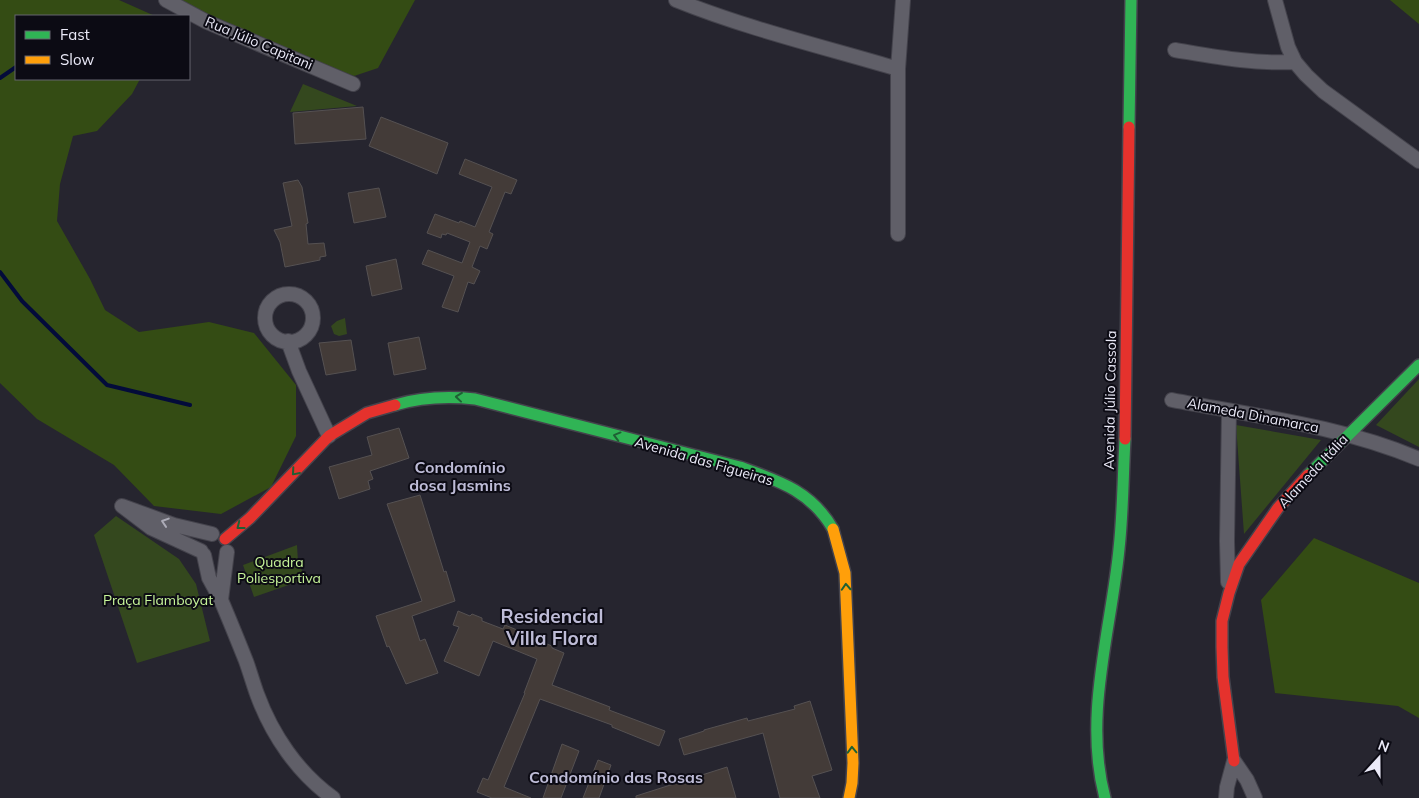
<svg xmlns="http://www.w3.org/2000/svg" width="1419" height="798" font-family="Mulish,sans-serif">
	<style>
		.green { fill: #34481e }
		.forest { fill: #344c14 }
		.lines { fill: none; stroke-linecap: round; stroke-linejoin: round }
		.stream { stroke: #030b3a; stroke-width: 4 }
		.building { fill: #433b38; stroke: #555152 }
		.street-casing { stroke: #44434c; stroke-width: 16 }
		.fast-casing { stroke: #44434c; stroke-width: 14 }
		.slow-casing { stroke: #44434c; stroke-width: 14 }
		.jam-casing { stroke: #44434c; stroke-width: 14 }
		.street { stroke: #605f68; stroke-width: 14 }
		.fast { stroke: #30b455; stroke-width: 11 }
		.slow { stroke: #ff9f0a; stroke-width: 11 }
		.jam { stroke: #e5322d; stroke-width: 11 }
		.oneway { stroke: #1e6034 }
		.oneway2 { stroke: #acabb7 }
		.labels { text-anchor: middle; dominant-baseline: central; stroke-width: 4; stroke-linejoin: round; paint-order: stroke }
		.street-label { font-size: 14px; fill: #eae9f7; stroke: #0c0b14 }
		.park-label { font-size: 14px; fill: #c7f599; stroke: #0c0b14 }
		.quarter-label { font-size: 16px; font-weight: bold; fill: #bebcd7; stroke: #0c0b14 }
		.district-label { font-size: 19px; font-weight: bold; fill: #bebcd7; stroke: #0c0b14 }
	</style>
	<rect width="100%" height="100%" fill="#26252f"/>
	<path class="green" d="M303,84L357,106L290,112Z
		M345,318L347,334L339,336L334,334L331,326L337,321Z
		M1419,379V447L1376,425Z
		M1236,425L1321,440L1244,534Z
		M116,516L179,559L196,584L210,641L137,663L94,535Z
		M297,545L298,562L306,579L254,597L243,565Z"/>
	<path class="forest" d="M0,0H119L155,16H16V79H140L132,94L97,131L73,136L60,184L57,221L90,279L105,310L139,332L209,322L254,333L296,385V436L271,487L221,514L154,506L114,465L37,419L0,383Z
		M174,0H415L378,68L354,76L302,58Z
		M1390,0H1419V24Z
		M1314,538L1419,583V718L1398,706L1275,693L1261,600Z"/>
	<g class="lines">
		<path class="stream" d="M0,78L16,67
			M0,272L22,301L107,385L190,405"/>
	</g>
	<path class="building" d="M363,107L366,139L295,144L293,113Z
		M381,117L448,143L437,174L369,146Z
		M465,159L517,180L511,194L505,192L489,232L493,234L487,249L480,246L472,267L480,271L474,284L468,282L458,312L442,307L454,276L422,264L428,250L462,263L470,242L447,233L446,235L442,234L441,238L427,233L435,214L459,223L460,221L475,227L492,187L459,174Z
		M298,180L302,187L308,223L306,224L308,244L324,243L326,256L320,257V260L285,267L280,242L274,230L292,226L283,183Z
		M379,188L386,217L354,223L348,193Z
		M396,259L402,289L372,296L366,266Z
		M419,337L426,369L394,375L388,343Z
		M351,340L356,370L326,375L319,343Z
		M399,428L409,458L370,471L373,479L368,481L370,489L339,499L329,467L372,455L367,437Z
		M420,495L444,572L446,571L455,601L412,616L420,641L425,639L438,673L406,684L389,646L387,647L376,616L422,601L387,504Z
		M458,611L470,616L472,614L482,618V621L503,629L505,625L517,630L516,634L540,644L542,642L552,646V648L564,653L552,685L610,707L609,710L665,731L659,746L612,727V725L540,699L504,787L531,798H492L477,792L483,778L488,780L525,693H524L537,659L493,641L479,676L444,661L459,627L453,625Z
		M810,701L832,770L812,776L820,798H780L763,733L684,755L679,739L704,731V730L747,718L748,721L795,709L794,706Z
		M562,744L579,751L561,798H543Z
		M598,760L611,765L599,798H583Z
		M727,767L736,798H636V796Z"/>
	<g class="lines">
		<g class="street-casing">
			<path id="street" d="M166,0L207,22L353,84
				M676,0C748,29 824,47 898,69
				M1275,0L1288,47L1295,62L1306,75L1323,91L1419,161
				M1175,50C1217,57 1252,64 1295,62
				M898,234V69L903,0
				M265 318a24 24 0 1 1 48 0a24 24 0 1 1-48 0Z
				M288,341L299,371L329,436
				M1172,400C1255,416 1341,426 1419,459
				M201,551L151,528L122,506L174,525L212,534
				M204,555L209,578L221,600L227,552
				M1228,582L1227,541L1229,411
				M221,600C230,621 238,641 246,661C250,672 253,683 257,694C272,735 298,773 333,798
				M1226,798L1227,787L1234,761L1247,780L1255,798"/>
		</g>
		<g class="fast-casing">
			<path id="fast" d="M1129,127L1131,0
				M395,405C422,397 447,396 475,399L740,467C779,481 811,491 833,529
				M1308,475L1419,365
				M1105,798C1083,716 1111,631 1119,549C1123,513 1123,475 1125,439"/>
		</g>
		<g class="slow-casing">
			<path id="slow" d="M833,529L845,573L853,763L852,783L849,798"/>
		</g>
		<g class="jam-casing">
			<path id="jam" d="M1125,439L1129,127
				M225,539L250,518L329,436L367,413L395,405
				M1234,761L1223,677L1222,647V621L1229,593L1239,564L1278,508L1308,475"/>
		</g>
		<use href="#street" class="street"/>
		<use href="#fast" class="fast"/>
		<use href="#slow" class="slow"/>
		<use href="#jam" class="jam"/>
	</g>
	<defs><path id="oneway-chevron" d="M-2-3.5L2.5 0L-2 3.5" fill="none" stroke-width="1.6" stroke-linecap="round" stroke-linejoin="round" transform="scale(1.25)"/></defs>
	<g class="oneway">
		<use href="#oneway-chevron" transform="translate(459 397) rotate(-174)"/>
		<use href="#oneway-chevron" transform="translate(617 436) rotate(-165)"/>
		<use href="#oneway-chevron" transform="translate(295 472) rotate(131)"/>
		<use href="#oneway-chevron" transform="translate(240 526) rotate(142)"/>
		<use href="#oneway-chevron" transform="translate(846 587) rotate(-93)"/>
		<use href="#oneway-chevron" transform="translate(852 750) rotate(-92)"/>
	</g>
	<use class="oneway2" href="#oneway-chevron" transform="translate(165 522) rotate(-162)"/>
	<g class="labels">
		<g class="street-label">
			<text transform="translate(259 43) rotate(23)">Rua Júlio Capitani</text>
			<text transform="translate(1110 400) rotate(-89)">Avenida Júlio Cassola</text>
			<text transform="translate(1253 415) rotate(11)">Alameda Dinamarca</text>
			<text transform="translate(704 461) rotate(16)">Avenida das Figueiras</text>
			<text transform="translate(1313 471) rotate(-47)">Alameda Itália</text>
		</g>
		<g class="park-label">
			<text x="279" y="562">Quadra<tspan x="279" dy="16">Poliesportiva</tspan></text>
			<text x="158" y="600">Praça Flamboyat</text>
		</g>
		<g class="quarter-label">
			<text x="460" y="467">Condomínio<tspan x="460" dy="18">dosa Jasmins</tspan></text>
			<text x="616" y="777">Condomínio das Rosas</text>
		</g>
		<g class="district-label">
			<text x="552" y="616">Residencial<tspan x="552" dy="22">Villa Flora</tspan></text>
		</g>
	</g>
	<rect x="15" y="15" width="175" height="65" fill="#0c0b14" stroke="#65646f"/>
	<rect x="25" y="31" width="25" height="8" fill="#30b455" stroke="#65646f"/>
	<text x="60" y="40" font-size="15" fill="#eae9f7">Fast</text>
	<rect x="25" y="56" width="25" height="8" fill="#ff9f0a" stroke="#65646f"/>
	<text x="60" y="65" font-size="15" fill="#eae9f7">Slow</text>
	<g transform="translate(1379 758) rotate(21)" stroke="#0c0b14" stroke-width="4" paint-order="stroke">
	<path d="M0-4L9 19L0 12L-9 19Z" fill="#eae9f7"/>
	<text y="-8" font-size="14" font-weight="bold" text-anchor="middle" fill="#eae9f7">N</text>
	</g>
</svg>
